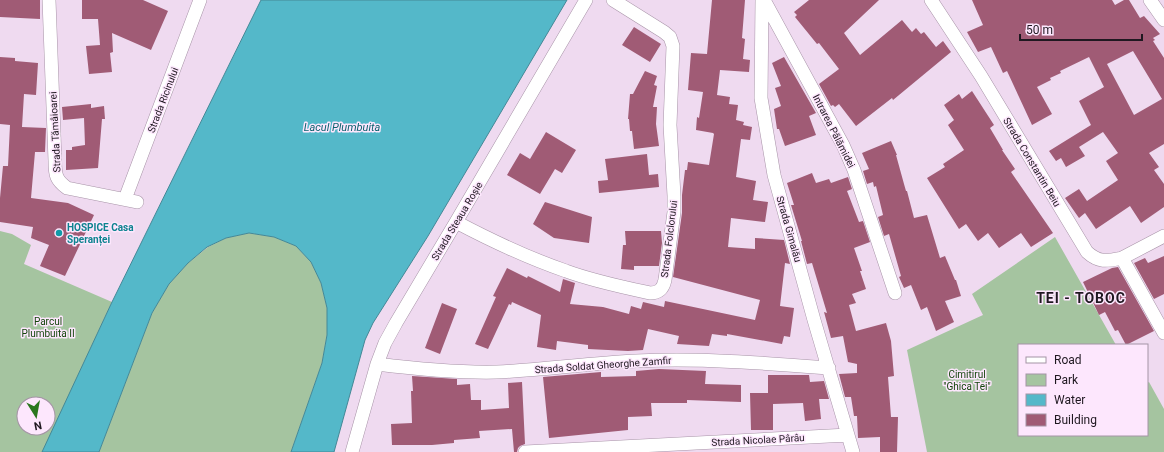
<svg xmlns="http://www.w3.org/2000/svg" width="1164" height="452" font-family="Roboto,sans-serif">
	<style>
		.green { fill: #a5c4a0; fill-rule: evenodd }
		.water { fill: #54b8c9; stroke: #448896 }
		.building { fill: #a05b75; fill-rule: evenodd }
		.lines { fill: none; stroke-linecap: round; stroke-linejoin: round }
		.minor-casing { stroke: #a894a8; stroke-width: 14 }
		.minor { stroke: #fff; stroke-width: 13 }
		.culture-dot { fill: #0f9aa8; stroke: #fde7fd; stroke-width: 1.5 }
		.labels { text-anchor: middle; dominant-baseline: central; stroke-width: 3; stroke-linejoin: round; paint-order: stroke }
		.street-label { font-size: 10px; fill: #1f1820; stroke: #fde7fd }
		.culture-label { font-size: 10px; font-weight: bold; fill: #0d838f; stroke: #fde7fd; text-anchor: start }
		.park-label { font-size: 10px; fill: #13450b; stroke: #fde7fd }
		.water-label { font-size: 11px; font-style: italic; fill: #0c626e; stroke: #fde7fd }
		.district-label { font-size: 14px; font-weight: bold; letter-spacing: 1px; fill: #1f1820; stroke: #fde7fd }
	</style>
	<rect width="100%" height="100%" fill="#efdaf0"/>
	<path class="green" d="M0,231L12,234L31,245L24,264L112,302L43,452H0ZM24,404H48V428H24Z
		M249,233L274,237L296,246L311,262L321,283L327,308V335L322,363L291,452H99L152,313L169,284L188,263L208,247L226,238Z
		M1055,237L1116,345H1019V435H1147V383L1149,382L1164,409V452H927L907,350L983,315L972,294Z"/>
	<path class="water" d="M261,0H567L428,236L373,323L365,340L334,452H291L322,363L327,335V308L321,283L311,262L296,246L274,237L249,233L226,238L207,247L188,263L169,284L152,313L99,452H42L112,302Z"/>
	<path class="building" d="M0,0H40V19L0,17Z
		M82,0H143L168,11L151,50L112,33L113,52L110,53L112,72L89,74L86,46L100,45L98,19H82Z
		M712,0H745L742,38L745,39L743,59L750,60L749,72L720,70L717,95L730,97L729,104L738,105L736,120L744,122L743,125L752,127L750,140L741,139L736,177L756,181L753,200L768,202L765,222L731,218L728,247L755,249V238L784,240L790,264L785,263L780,306L794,308L790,337L784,336L782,344L727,334V336L712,334L709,346L677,344L679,336L648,329L643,350L628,351L588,349V345L557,341L556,350L537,347L541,315L512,302L511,305L509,304L488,349L475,344L496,297L493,296L507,268L527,278L528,276L560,292L563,279L575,283L570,304L603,307L629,314L631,306L641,309L643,302L664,307L665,301L755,320L760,300L673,277L682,213V195L685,170H687L688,162L709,165L714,134L713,133L696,130L697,117L699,118L703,92L688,90L691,53L707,54Z
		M809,0H879L844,33L860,55L902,20L912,32L916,28L921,34L924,32L936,47L943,41L951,52L893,100L892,98L856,126L839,104L835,107L833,105L831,106L819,84L839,69L819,43L817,44L795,17L797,15L794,12Z
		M972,0H1112L1115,5L1124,0H1129L1140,18L1144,16L1160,34L1153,38L1155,40L1153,41L1164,58V144L1149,153L1159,167L1154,170L1164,184V207L1141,223L1130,206L1096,229L1085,213L1079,218L1065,198L1079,189L1087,201L1118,180L1106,161L1118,153L1103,132L1079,147L1085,156L1066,167L1061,158L1056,161L1049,151L1091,125L1079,101L1104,87L1089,57L1060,71L1061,73L1050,78L1051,80L1037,87L1052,114L1032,125L1007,71L1003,73L991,47L978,52L967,32L983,25ZM1133,51L1162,99L1134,115L1107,64Z
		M634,27L661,44L650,62L622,45Z
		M0,57L15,58V61L38,63L36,95L24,94L22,127L46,128L45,152H35L31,198L68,203L94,215L65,276L40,266L49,245L31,238L33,227L0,222V198L3,166H8L10,125L0,124Z
		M784,57L816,113L809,116L816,135L785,146L779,129H777L774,109L781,106L775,88L781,86L772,63Z
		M645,71L657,76L654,85L657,86L653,107H657L656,124L659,146L634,149L632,131H630L629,119H628L630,94H633Z
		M972,91L994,125L990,128L1003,150H1002L1015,169L1011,172L1053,233L1031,247L1021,233L999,248L988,233L978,241L966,224L959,229L927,178L945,167L943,164L964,150L948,125L954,120L944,105L959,94L962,99Z
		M91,104V108L104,106L105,119H102L98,168L66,170V150H72V147L85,145L84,118L63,120L62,107Z
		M546,132L576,150L562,173L555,169L540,194L507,175L520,153L530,159Z
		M891,141L897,155H896L904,184L906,191H907L914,218L927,215L940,258L945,256L955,280H956L961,296L945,301L954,322L936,331L927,307L921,310L911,285L904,288L899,277L901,276L889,234L884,236L878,217L883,215L876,186L874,187L873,182L867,184L863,171L869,169L862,153Z
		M647,154L649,175L658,174L659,187L599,193L598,181L608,180L605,159Z
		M812,173L816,183L829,179L831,183L848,177L852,189L847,191L859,222L863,221L870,242L854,248L862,271H860L866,289L852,294L856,303L849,305L856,331L886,323L891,341L894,376L888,377L891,417H898L897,452H880V437L858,438L857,416H854L851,397H845L839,374L857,373V364L848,362L843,336L831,338L824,312L827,313L812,263L807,264L801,241H802L791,205H794L787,183Z
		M545,202L592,217L589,243L554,238L533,224Z
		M625,231H661L662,243L659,266H634V270L621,269L623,245H626Z
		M1164,256V294L1154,299L1134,263L1145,258L1148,263Z
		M1118,267L1154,331L1126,345L1118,330L1115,331L1105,312L1099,315L1083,282L1112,268Z
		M442,303L457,309L440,354L425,348Z
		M659,369L706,371L705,384L741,385V402L687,400V403H651L652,416L628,417V430L549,438L543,377L601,372V377L636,376V371Z
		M768,375H809L810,382L824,381L829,399H819L821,419L805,421L803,403L773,404V430H751L750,393H768Z
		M412,376L457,379V385L470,384L471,400H481V410L509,408L508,383L522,382L525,444L520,446L518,448L517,452H514L512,429L479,431L480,438L454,440V443L432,445H392L391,424L412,423L411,391H413Z"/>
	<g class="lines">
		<g class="minor-casing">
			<path id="minor" d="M49,0L55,161C55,175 56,180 67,188L137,202
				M762,0L761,98L774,175L814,320L853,452
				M764,0L843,145L854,170L895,293
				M931,0L981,76L1087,252C1099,263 1107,261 1122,258L1164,236
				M1150,0L1164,20
				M125,199L200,0
				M456,222C492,241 528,258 566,271C593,281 622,287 650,293C659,293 663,289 665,280L674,212V196L670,125L673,46L670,37L664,32L613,0
				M1122,258L1164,333
				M377,364C417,369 457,373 497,372C543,370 590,363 636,361C701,358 764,363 829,368
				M352,452L377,364L385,343L396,323L456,222L586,0
				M525,452L848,435"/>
		</g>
		<use href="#minor" class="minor"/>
	</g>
	<circle class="culture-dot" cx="59" cy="233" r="4"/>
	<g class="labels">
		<g class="street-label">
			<text transform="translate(163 100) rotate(-69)">Strada Ricinului</text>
			<text transform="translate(834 131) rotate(63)">Intrarea Pălămidei</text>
			<text transform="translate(55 132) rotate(-93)">Strada Tămâioarei</text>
			<text transform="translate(1032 162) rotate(59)">Strada Constantin Beiu</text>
			<text transform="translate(457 221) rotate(-59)">Strada Steaua Roșie</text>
			<text transform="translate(789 229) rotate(74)">Strada Gimalău</text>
			<text transform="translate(669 239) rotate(-83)">Strada Folclorului</text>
			<text transform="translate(603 365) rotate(-4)">Strada Soldat Gheorghe Zamfir</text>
			<text transform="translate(758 440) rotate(-3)">Strada Nicolae Pârâu</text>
		</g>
		<g class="culture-label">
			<text x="67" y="227">HOSPICE Casa<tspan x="67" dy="12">Speranței</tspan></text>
		</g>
		<g class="park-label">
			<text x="48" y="321">Parcul<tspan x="48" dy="12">Plumbuita II</tspan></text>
			<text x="967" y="374">Cimitirul<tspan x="967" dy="12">"Ghica Tei"</tspan></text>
		</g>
		<g class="water-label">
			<text x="342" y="127">Lacul Plumbuita</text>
		</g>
		<g class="district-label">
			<text x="1081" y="298">TEI - TOBOC</text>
		</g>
	</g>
	<rect x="1018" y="344" width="130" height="92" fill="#fde7fd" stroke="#a494a5"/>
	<rect x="1026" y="357" width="20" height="6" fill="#ffffff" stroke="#a494a5"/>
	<text x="1054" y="364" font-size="12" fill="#1f1820">Road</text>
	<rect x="1026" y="374" width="20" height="12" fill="#a5c4a0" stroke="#a494a5"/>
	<text x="1054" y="384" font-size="12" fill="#1f1820">Park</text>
	<rect x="1026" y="394" width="20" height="12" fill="#54b8c9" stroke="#a494a5"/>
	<text x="1054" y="404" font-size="12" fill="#1f1820">Water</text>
	<rect x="1026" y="414" width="20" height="12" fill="#a05b75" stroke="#a494a5"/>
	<text x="1054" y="424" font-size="12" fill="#1f1820">Building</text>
	<g transform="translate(36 416) rotate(169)"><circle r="19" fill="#fde7fd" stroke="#a494a5"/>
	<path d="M0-3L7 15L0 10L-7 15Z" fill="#2a771e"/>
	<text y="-6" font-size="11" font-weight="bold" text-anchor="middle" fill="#1f1820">N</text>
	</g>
	<path d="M1020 34v6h122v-6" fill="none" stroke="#1f1820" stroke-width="2"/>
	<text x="1026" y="34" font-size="12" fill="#1f1820" stroke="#fde7fd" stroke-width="3" paint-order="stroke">50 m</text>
</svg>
